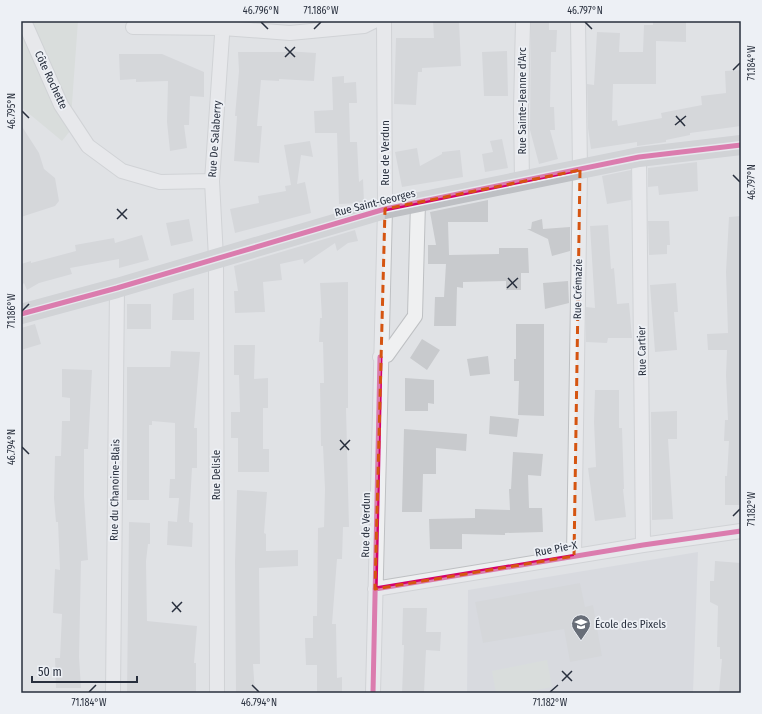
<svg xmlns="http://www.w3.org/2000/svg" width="762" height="714" font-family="'Fira Sans Condensed',sans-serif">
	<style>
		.built { fill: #ced1d8 }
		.green { fill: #d0d8d0 }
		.building { fill: #c8cacd }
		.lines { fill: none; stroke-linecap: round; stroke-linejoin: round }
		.street-casing { stroke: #bec0c3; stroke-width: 16 }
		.street { stroke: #eff0f1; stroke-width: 14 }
		.secondary { stroke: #bec0c4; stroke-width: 20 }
		.cycleway-casing { stroke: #edf0f5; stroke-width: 8 }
		.cycleway { stroke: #d6006c; stroke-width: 5 }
		.marked { fill: none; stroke: #d55511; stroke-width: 3; stroke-dasharray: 8 5; stroke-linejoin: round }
		.ticks { fill: none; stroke: #282f3d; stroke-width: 1.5 }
		.labels { text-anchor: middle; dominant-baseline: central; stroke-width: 3.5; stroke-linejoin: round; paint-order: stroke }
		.street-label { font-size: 11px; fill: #282f3d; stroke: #edf0f5 }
		.poi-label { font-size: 11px; fill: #282f3d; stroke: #edf0f5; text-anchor: start }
		.neatline { fill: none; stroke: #282f3d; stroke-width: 1.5 }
		.ticks-label { font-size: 10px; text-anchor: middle; fill: #282f3d }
	</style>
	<rect width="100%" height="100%" fill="#e0e2e5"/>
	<path class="built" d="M698,552L693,693H467L468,590Z"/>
	<path class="green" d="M21,21H78L70,131L62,141L21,107Z
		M547,660L552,687L522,693H496L492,671Z"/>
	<path class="building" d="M433,21H459L461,66L422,68V72H418L416,105L394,104L396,38H434Z
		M531,21H549V30H557L556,52H551L550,107H554L555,130H550L558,159L539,164L530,130Z
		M653,21H686V42L656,41V84H613L612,121L617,120L618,126L662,118L661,113L702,105L701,96L726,93L725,71L741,70V126L690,133V135L666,140V142L637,146V142L591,149L588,128L587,84L594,85L597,32L620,33L619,52H643L644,25H653Z
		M286,51L316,53L314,81L279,79V81L261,80L257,126H262L259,163L234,161L237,116H235L239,71L238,52H286Z
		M507,51L508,96H484L482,52Z
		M119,54H162L204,72V97L190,96L189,125H184L187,148L170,151L167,122L168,81L136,82V79L120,80Z
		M344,76V83L356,82L357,103H349L350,142H357L359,182L363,179L364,203L339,204L337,133H315L314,111L333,110L332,77Z
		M21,125L39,153L44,169L55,178L59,201L55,206L21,217Z
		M502,139L508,168L485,172L482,154L493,152L490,141Z
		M310,141L313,157L301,155L297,184L305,182L311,213L235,233L230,209L259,203L258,196L286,191L285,186L291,185L284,145Z
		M417,148L420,166L442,154V152L460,150L463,177L402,187L395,152Z
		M697,162L698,191L659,195L658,186L648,187V168Z
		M631,170V200L607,204L602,176Z
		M488,200V222H448L449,255L499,254V248H528L529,273H521V290H506V281L463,282V288L457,287L456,326H434L435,297H444L446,264H428V245H436L430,212Z
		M741,216V505H725V476H727L729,441H724L725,420H728L726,375L727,350H708L707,334L728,333L726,272L729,217Z
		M189,219L193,241L171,246L166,223Z
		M542,219L543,229L570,227V251L552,256L548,239L527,229H531L532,222Z
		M648,221H669L670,245H667V254L649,255Z
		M608,225L611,269L614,268L617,304L629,303L632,338H608L607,343L586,342V307L595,308L590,226Z
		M355,230L358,241L348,243L337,251L335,243L304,264L303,259L280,264L282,280L263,282L265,312L235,313L234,291H238L234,266Z
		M142,235L149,260L119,268V259L70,268L72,274L39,283L27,290L24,283L21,286V264L31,261V263L76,251L75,245L114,238L115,243Z
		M568,281L569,303L545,309L543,283Z
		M348,282V408H346L349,527H343L342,559H337L332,624H336L337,678L342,677V693H317V665H306L305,638H313V616H317L318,528L324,527L325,489L323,446H321L320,383H324L323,342H319L320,318H322L320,283Z
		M676,283L678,312H674L677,350L655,352L650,285Z
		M194,288V320H172L173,294Z
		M127,304H151V329H127Z
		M35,324L41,344L21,350V328Z
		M516,324H544V416L518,415L519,381H514V359H516Z
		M422,339L440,350L427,370L410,358Z
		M234,345H255L254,379L268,378V408H263V449H269V472H238V438H231V412H240L239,375H234Z
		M171,351L200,352L194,428H197V468H192L189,522L193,523L192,547L167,545L168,521L177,522L179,498H169L170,479H175V423L152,421V425H149V500H127V367H170Z
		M488,356L490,374L470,376L467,359Z
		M62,369L92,370L88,449H84V496L88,560L81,561L79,657L81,688H56L55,658H60L62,614L53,613L55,569L60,570L58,522H56L54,498L55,456H61L62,421H70V398L62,397Z
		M405,378L434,380V404L428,403V411H405Z
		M595,390H619V428H622L624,489H623L626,517L595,521L588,468L596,467L594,422Z
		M677,411V439H668L673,519L652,520L651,412Z
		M490,416L519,419L517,437L489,434Z
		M404,429L467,434L466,451L436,448V474H423L422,512H402Z
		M513,452L543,454L541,476L528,475L529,508H542L543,532L505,533V535L462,534V549H430L429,519L475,518V509L510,510L509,489H511Z
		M237,490L267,492L264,533L266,534V551L298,550V566L259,568L260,664H253L255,693H236L235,562Z
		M129,522L150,523V544H148L146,561L147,621L197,626L194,663H196V693H127Z
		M715,561L741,563V693H719L722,659H720V647H717L718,606L710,602V581H714Z
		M580,583L585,607L593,605L602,656L570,662L564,629L483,643L475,602Z
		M403,608H427L426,632H441L440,651L426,650L424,693H402L404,645H402Z"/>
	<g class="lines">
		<g class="street-casing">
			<path id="street" d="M24,21L61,105L88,146L122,171L160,182L212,181
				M133,27L223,28L290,33L364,26L374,21
				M639,157L643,545
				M522,182L521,110L523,21
				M380,357L387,355L415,316L418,202
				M574,556L580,170L578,21
				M375,589L643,545L741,531
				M113,693L117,288
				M217,693L216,258L212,181L223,21
				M373,693L385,209L384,21"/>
		</g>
		<use href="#street" class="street"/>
		<path class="secondary" d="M21,314L117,288L385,209L639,157L741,145"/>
		<g class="cycleway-casing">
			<path id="cycleway" d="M21,314L117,288L385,209L639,157L741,145
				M375,589L643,545L741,531
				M373,693L380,357"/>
		</g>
		<use href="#cycleway" class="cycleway"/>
	</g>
	<path d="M0 0H762V714H0ZM580,170L574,556L375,589L385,209Z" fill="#e0e2e5" fill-opacity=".55" fill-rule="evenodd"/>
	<path class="marked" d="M580,170L574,556L375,589L385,209Z"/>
	<path class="ticks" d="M261,22L268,29M585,22L592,29M314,29L321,22M285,47L295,57M285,57L295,47M733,70L740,63M22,111L29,118M676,116L685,126M675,125L686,116M733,175L740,182M117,209L127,219M117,219L127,209M508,278L517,288M507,288L518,278M22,311L29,304M340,440L349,450M22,447L29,454M340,450L350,440M733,516L740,509M172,602L181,612M172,612L182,602M562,671L572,681M562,681L572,671M252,685L259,692M89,692L96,685M550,692L558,685"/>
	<defs>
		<g id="school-pin" transform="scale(1)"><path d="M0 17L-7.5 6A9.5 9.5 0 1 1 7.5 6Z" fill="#686e78" stroke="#edf0f5"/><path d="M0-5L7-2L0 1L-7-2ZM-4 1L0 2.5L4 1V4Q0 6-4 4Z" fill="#fff"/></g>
	</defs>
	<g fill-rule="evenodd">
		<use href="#school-pin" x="581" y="624"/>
	</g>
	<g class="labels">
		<g class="street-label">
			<text transform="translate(51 80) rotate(65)">Côte Rochette</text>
			<text transform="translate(522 101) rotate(-90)">Rue Sainte-Jeanne d'Arc</text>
			<text transform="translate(215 139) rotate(-86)">Rue De Salaberry</text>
			<text transform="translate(385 153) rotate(-90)">Rue de Verdun</text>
			<text transform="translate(375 203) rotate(-14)">Rue Saint-Georges</text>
			<text transform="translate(578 289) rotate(-89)">Rue Crémazie</text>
			<text transform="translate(642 351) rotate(-91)">Rue Cartier</text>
			<text transform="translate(216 475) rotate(-90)">Rue Delisle</text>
			<text transform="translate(115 490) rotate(-89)">Rue du Chanoine-Blais</text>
			<text transform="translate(366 525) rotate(-89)">Rue de Verdun</text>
			<text transform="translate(556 549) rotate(-11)">Rue Pie-X</text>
		</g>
		<g class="poi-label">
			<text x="595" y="624">École des Pixels</text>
		</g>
	</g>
	<rect width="762" height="714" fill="none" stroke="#edf0f5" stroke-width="44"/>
	<path d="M32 676v6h105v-6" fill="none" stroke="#282f3d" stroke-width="2"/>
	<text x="38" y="676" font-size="12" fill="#282f3d" stroke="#edf0f5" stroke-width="3" paint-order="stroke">50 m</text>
	<rect x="22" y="22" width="718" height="670" class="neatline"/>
	<g class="ticks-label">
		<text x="261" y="14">46.796°N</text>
		<text x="321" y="14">71.186°W</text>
		<text x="585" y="14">46.797°N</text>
		<text transform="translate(751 63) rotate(-90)" y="4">71.184°W</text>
		<text transform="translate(11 111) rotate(-90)" y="4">46.795°N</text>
		<text transform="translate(751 182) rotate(-90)" y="4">46.797°N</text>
		<text transform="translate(11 311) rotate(-90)" y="4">71.186°W</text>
		<text transform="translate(11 447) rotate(-90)" y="4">46.794°N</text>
		<text transform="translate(751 509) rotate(-90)" y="4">71.182°W</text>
		<text x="89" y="706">71.184°W</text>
		<text x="259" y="706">46.794°N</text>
		<text x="550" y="706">71.182°W</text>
	</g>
</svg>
